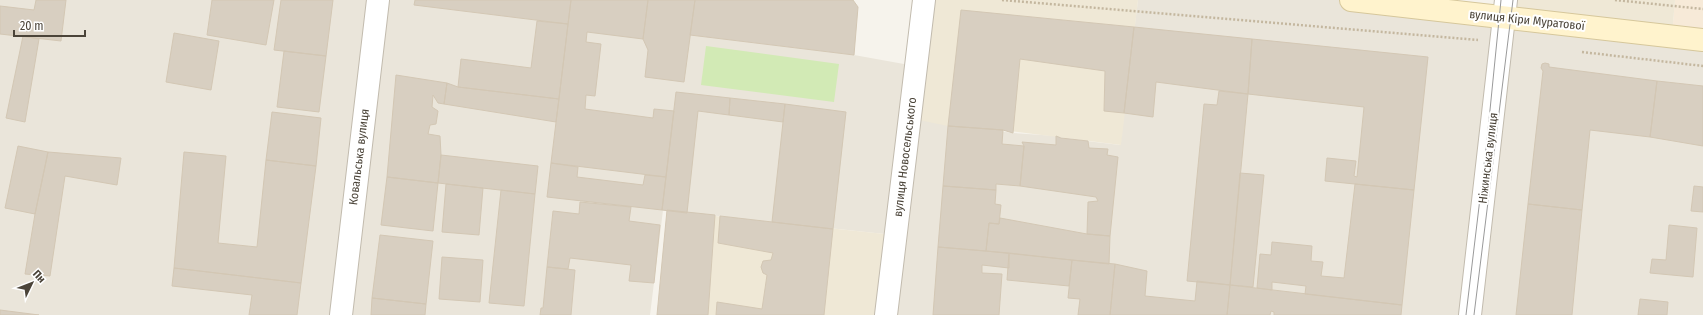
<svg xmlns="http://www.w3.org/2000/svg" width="1703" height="315" font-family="'Fira Sans Condensed',sans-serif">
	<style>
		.residential { fill: #eae5da }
		.commercial { fill: #f7ead8 }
		.education { fill: #efe8d6 }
		.green { fill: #d2eab5 }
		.building { fill: #d8cfc1; stroke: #d3c7b4 }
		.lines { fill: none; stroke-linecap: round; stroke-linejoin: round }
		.street-casing { stroke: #c2bbae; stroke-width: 24 }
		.secondary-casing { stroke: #d6c79b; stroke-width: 24 }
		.path { stroke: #c4b79f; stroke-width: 2.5; stroke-dasharray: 2 2; stroke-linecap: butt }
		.street { stroke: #fff; stroke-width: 22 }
		.secondary { stroke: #fff3cd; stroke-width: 22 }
		.tram { stroke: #9a9a9a; stroke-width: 1 }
		.labels { text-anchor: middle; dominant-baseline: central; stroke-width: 4; stroke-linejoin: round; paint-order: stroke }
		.street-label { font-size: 12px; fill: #4b4439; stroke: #fff }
	</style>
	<rect width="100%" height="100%" fill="#f6f3ec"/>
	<path class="residential" d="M0,0H374L338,315H0Z
		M380,0H695L691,35L854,55L915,66L894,235L663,210L650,315H343Z
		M1138,0H1340L1503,18L1469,315H887L910,118L1013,133L1056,136L1061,138L1120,145Z
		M1505,18L1703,41V315H1472Z"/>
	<path class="commercial" d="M1675,0H1703V38L1672,34Z"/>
	<path class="education" d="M925,0H1138L1121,145L1003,130L948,126L910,118Z
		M1507,0H1675L1672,34L1505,16Z
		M687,213L894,235L885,315H657Z"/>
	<path class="green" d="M706,46L839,64L834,102L701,85Z"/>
	<path class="building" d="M36,0H66L61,41L0,34V6L34,10Z
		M212,0H274L266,45L207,35Z
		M281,0H333L326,56L274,50Z
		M415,0H571L568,24L414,5Z
		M571,0H648L643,39L587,32L586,42L601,44L595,96L586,95L585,109L653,118L654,109L674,111L666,177L551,163Z
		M648,0H695L684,82L645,77L648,50L643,39Z
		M695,0H853L858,7L854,55L690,35Z
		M961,10L1134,27L1124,113L1104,111L1105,71L1020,59L1013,133L1003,130L948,126Z
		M537,21L568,24L559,99L458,87L461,59L531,68Z
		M1134,27L1252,39L1248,94L1156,82L1153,117L1124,113Z
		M174,33L219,41L211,90L166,82Z
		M23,36L39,39L25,122L6,118Z
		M1252,39L1428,57L1414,190L1325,181L1327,158L1356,161L1354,176L1357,177L1364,107L1248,94Z
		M284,51L326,56L319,112L277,107Z
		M1545,63L1549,64V67L1657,81L1650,137L1590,130L1582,210L1528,204L1543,71L1541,68L1542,64Z
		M396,75L447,83L444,104L438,103L433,95L432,107L438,111L436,124L430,125L428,134L440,136L441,155L438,183L387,177Z
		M1657,81L1703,86V146L1650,137Z
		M447,83L458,87L559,99L556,122L444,104Z
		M1219,91L1248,94L1230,285L1187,281L1204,104L1217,105Z
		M676,92L730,98L729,115L698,111L687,213L662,210Z
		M730,98L785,104L783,122L729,115Z
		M785,104L846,112L833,229L772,222Z
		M272,112L321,118L316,166L266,160Z
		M948,126L1003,130L1002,144L1024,146L1020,186L996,184V190L943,186Z
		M1056,136L1061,138L1088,141L1089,148L1108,149L1107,155L1118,157L1110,236L1087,234L1088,202L1098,201L1096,197L1020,186L1024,146L1022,142L1056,145Z
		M18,146L48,152L35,214L5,208Z
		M48,152L121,158L117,185L65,176L50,276L25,274L35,214Z
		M184,152L226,156L218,243L257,247L266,160L316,166L301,283L174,268Z
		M441,155L538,166L535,194L438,183Z
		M551,163L578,167L577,177L643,185L645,175L666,177L662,210L547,197Z
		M1240,173L1264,175L1253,287L1230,285Z
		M387,177L438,183L433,231L381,225Z
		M446,184L483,188L479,235L442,232Z
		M1355,184L1414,190L1402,305L1305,294L1306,286L1272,282V290L1257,288L1260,254L1271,255L1272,242L1312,246L1311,261L1323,262L1321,276L1344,278Z
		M943,186L996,190L995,204L1001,205L999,224L989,223L986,251L938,247Z
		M1694,186L1703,187V212L1691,211Z
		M501,190L535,194L524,306L489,303Z
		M580,202L631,207L629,221L660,225L654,283L629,281L631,265L570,258L568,269L547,267L553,211L579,214Z
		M1528,204L1582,210L1572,315H1516Z
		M667,210L715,215L708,315H657Z
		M720,216L833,229L824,315H716L717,302L762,309L767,275L763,273L761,267L763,261L771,260L773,253L718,243Z
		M1000,218L1087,234L1110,236L1109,264L986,251L989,223L999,224Z
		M1669,225L1697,228L1693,277L1650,273L1652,259L1666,260Z
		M380,235L433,241L426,304L372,298Z
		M938,247L1009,253V268L982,265V273L1002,274L999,315H933Z
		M1009,253L1072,260L1069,286L1007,280Z
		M442,257L483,260L480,302L439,299Z
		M1072,260L1115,264L1110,315H1078L1080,299L1068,298Z
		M1115,264L1147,271L1145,296L1195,301L1197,281L1230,285L1227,315H1110Z
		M547,267L575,270L571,315H540L541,308H543Z
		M174,268L301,283L297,315H249L252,295L172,286Z
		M1230,285L1402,305L1401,315H1274V312L1271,311L1270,315H1227Z
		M372,298L426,304L425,315H371Z
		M1640,299L1668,302L1667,315H1638Z
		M0,310L39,315H0Z"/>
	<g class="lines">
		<g class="street-casing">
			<path id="street" d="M341,315L378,0
				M886,315L924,0
				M1470,315L1506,0"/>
		</g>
		<g class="secondary-casing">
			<path id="secondary" d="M1351,0L1703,40"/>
		</g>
		<path class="path" d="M1002,0L1478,40
			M1615,0L1703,9
			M1582,52L1703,66"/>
		<use href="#street" class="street"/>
		<use href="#secondary" class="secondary"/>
		<path class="tram" d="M1466,315L1487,140L1501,0
			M1474,315L1513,0"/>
	</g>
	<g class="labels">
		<g class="street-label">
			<text transform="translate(1527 20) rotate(6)">вулиця Кіри Муратової</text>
			<text transform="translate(359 157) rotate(-83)">Ковальська вулиця</text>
			<text transform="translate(905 157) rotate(-83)">вулиця Новосельського</text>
			<text transform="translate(1488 158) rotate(-83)">Ніжинська вулиця</text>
		</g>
	</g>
	<g transform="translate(32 283) rotate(47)" stroke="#ffffff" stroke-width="3" paint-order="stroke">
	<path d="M0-3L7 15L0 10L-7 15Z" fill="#4b4439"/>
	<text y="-6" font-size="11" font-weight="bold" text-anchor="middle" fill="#4b4439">Пн</text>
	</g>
	<path d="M14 30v6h71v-6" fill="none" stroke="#4b4439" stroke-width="2"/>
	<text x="20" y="30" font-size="12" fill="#4b4439" stroke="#ffffff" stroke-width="3" paint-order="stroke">20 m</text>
</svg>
